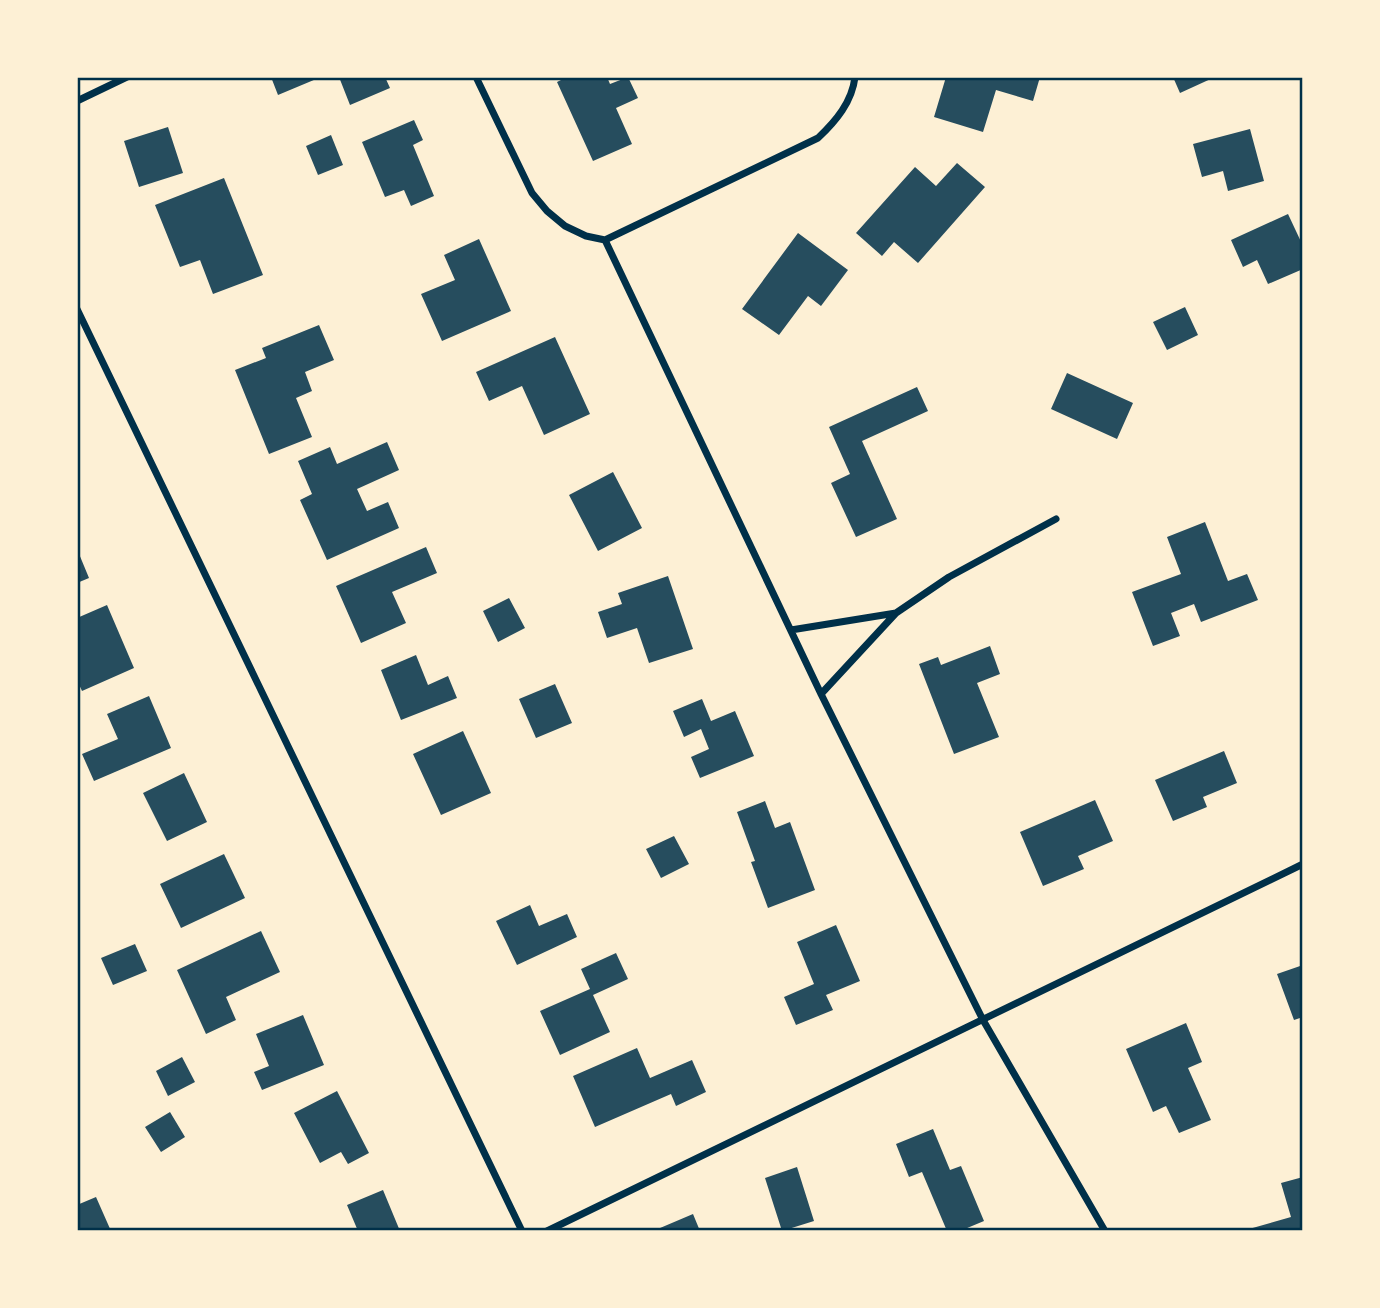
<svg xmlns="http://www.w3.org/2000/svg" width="1380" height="1308" font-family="'Noto Serif',serif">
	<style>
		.building { fill: #264d5e }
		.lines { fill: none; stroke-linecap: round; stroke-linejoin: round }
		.minor { stroke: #003049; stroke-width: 7 }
		.neatline { fill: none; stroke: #003049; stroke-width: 2.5 }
	</style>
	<rect width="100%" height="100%" fill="#fdf0d5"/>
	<path class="building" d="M271,77H321L278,95Z
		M339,77H385L390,88L350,105Z
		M567,77H607L610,84L628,77L638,98L616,108L632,144L593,161L557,82Z
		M946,77H1040L1033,101L996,90L983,132L934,117Z
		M1173,77H1215L1180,93Z
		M414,120L423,140L413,145L434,196L411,206L404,190L385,197L362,142Z
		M168,127L183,173L139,187L124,141Z
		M1250,129L1264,181L1228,191L1223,171L1202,177L1193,144Z
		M331,135L343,165L318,175L306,146Z
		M957,163L985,187L918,263L894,242L882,256L856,233L915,167L936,186Z
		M224,178L263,275L213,294L200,260L180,267L155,205Z
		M1288,214L1303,246V269L1268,284L1257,260L1243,267L1231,240Z
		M798,233L848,270L821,306L808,296L779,335L742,309Z
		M479,239L511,311L442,341L421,294L455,280L444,255Z
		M1185,307L1198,335L1167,350L1153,322Z
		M319,325L334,360L305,372L312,391L296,398L312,437L269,454L235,370L266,358L262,348Z
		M555,337L590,414L544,435L522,386L489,401L476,372Z
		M1067,373L1133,403L1117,439L1051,409Z
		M917,387L928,411L862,441L897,519L856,537L831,483L850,474L829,427Z
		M387,442L399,470L357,489L367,511L388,502L399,528L327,560L300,500L312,494L298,461L330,447L337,464Z
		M613,472L642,528L598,551L569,495Z
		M1205,522L1228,581L1247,574L1258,600L1201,622L1194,604L1171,613L1180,636L1153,646L1132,592L1181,574L1167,537Z
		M426,547L437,573L392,592L406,623L361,643L336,586Z
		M77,549L89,578L77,583Z
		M668,576L693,649L649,663L637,628L607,638L598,612L622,604L618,593Z
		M509,598L525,628L498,642L483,611Z
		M107,605L134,668L82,691L77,680V618Z
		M990,646L1000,674L977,683L999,737L954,754L919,664L938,657L941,665Z
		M416,655L428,685L448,676L457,698L401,720L381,670Z
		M555,684L572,723L536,738L519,699Z
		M149,696L171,748L94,781L82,754L118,739L107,714Z
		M702,699L711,721L735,711L754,756L700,778L691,757L709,749L701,729L684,737L673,711Z
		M463,731L491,793L441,815L413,754Z
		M1224,751L1237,783L1203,797L1207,807L1173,821L1155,780Z
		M184,773L207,822L167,841L143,793Z
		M1095,800L1113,841L1078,856L1084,869L1043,886L1020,832Z
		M765,801L775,828L790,822L815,890L768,908L751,862L755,861L737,812Z
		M674,836L689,864L661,878L646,849Z
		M224,854L245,898L181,928L160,884Z
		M530,905L539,926L567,914L577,937L517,965L496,921Z
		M836,925L860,981L826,995L833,1010L796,1025L784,997L814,984L797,942Z
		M261,931L280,972L226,997L236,1020L206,1034L177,970Z
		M135,944L147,971L113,985L101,958Z
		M616,953L628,979L593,995L610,1032L560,1055L540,1011L590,989L581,969Z
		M1303,965V1017L1294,1020L1277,974Z
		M303,1015L324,1065L262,1090L254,1072L269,1066L256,1034Z
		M1186,1023L1202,1062L1188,1068L1211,1120L1179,1133L1166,1106L1153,1112L1126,1049Z
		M637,1048L650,1078L692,1060L706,1092L676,1106L671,1094L595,1127L573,1076Z
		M182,1057L195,1082L168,1096L156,1071Z
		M337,1091L369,1153L348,1164L341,1152L320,1163L294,1113Z
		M170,1112L185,1137L161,1152L145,1127Z
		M933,1129L950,1170L961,1166L984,1221L960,1231H947L922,1172L909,1177L896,1144Z
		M797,1167L814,1221L782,1231L765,1178Z
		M1303,1177V1231H1242L1291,1217L1281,1183Z
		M383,1190L400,1231H358L347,1205Z
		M96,1197L111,1231H77V1205Z
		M693,1214L700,1231H653Z"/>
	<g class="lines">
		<path class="minor" d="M476,77L532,193L547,211L565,226L586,236L605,240L821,694L983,1020L1105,1231
			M77,101L127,77
			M605,240L818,138C836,121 852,102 855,77
			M77,309L522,1231
			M791,630L896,613
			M821,694L896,613L949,577L1056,519
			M547,1231L1303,864"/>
	</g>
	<rect width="1380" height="1308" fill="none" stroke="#fdf0d5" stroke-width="158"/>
	<rect x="79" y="79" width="1222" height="1150" class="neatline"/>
</svg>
